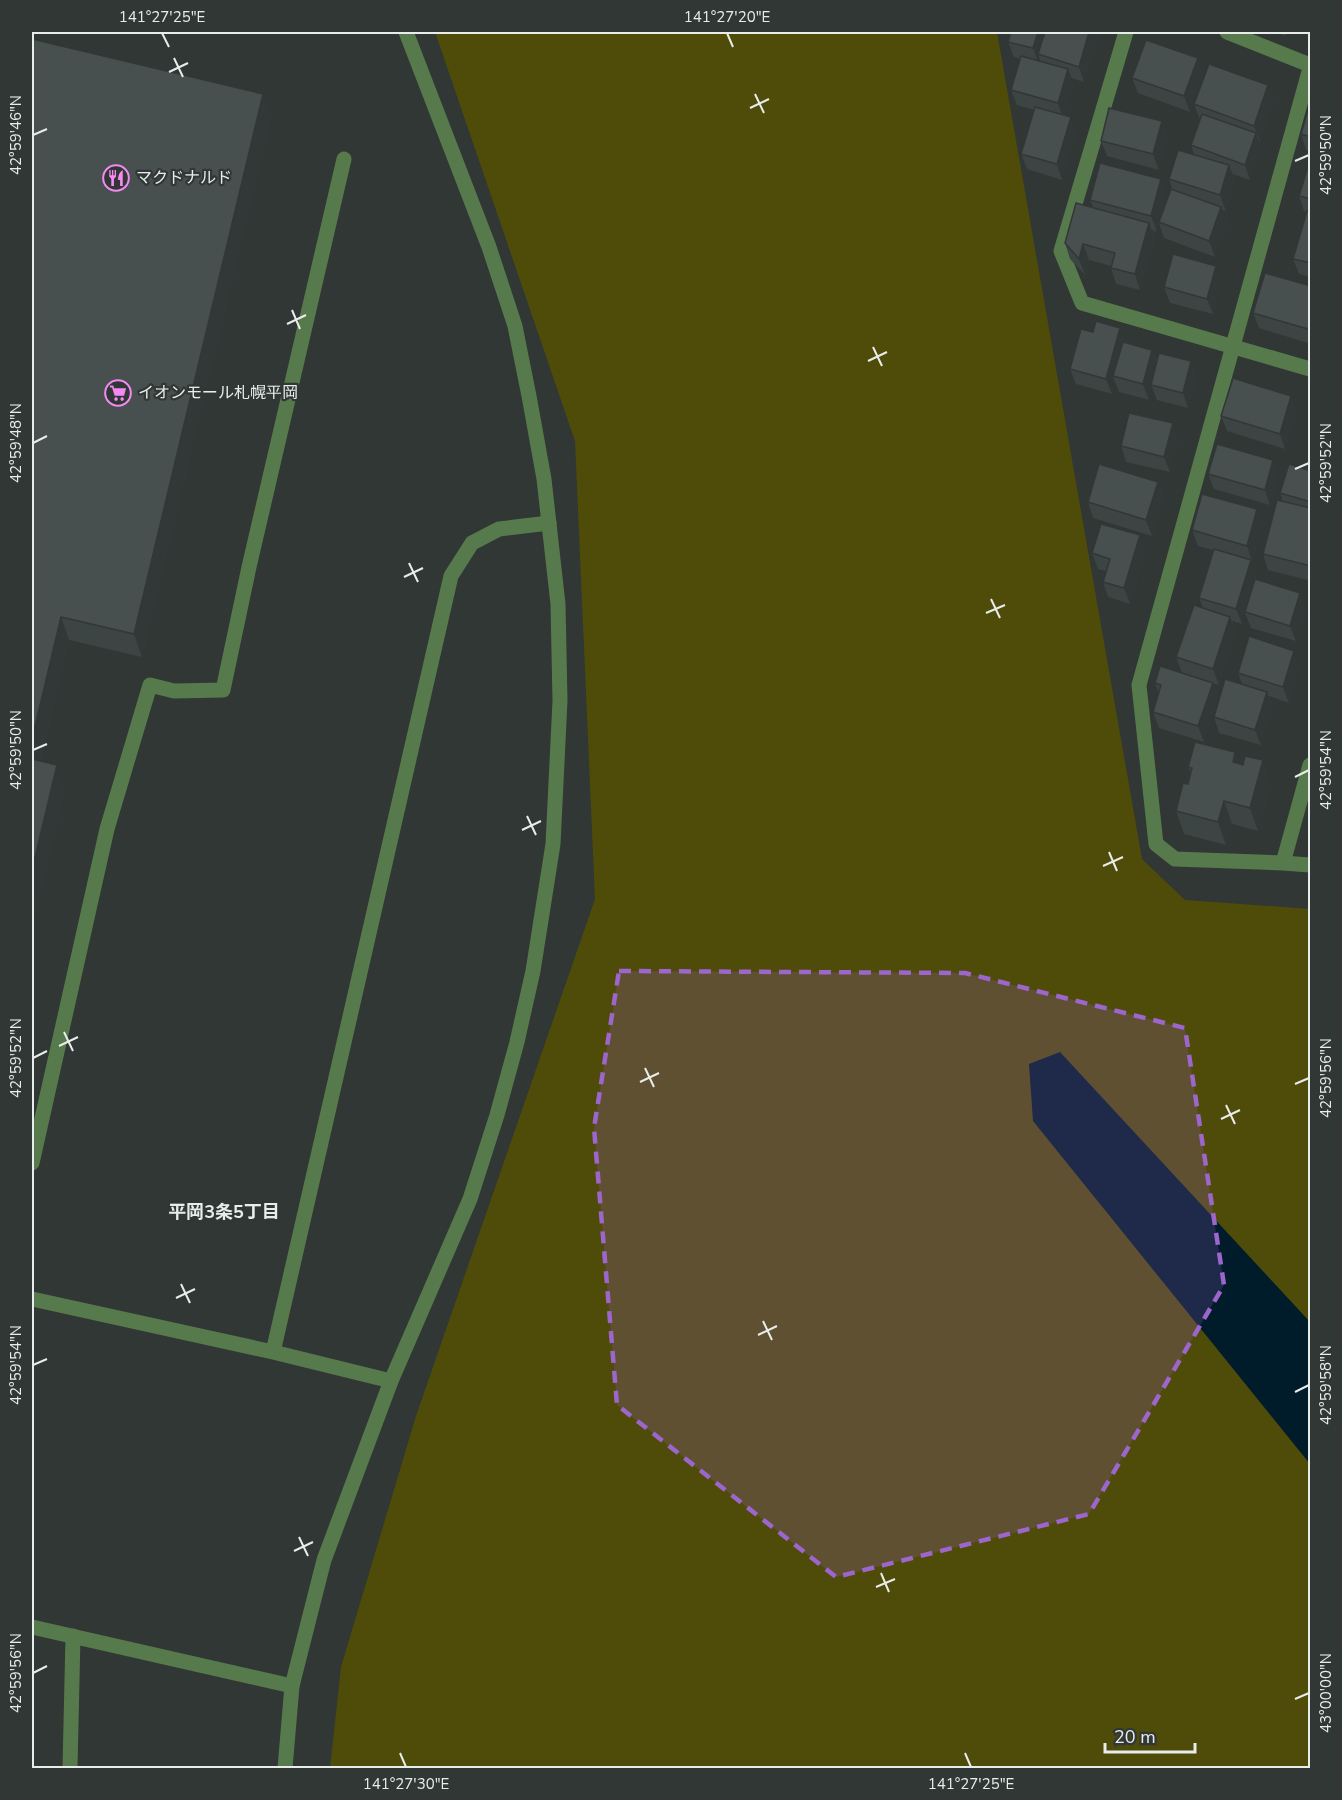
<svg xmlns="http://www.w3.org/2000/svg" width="1342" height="1800" font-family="'Nunito Sans','Noto Sans JP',sans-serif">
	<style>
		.green { fill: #4f4c0a }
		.water { fill: #001b2a }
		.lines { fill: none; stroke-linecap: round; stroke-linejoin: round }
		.service { stroke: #577a4d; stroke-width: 15 }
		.minor { stroke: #577a4d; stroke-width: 15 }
		.tertiary { stroke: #577a4d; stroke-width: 15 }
		.wall { fill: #3d4444 }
		.shaded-wall { fill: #323737 }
		.building { fill: #474f4f; stroke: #323737; stroke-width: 1.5 }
		.marked { fill: #9c66cc; fill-opacity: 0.2; stroke: #9c66cc; stroke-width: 4.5; stroke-dasharray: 12 8; stroke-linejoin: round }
		.ticks { fill: none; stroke: #e8ecea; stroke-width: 2 }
		.labels { text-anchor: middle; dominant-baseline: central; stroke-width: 4.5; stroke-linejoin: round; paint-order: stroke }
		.poi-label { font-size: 16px; fill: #e8ecea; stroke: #303734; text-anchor: start }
		.neighbourhood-label { font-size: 18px; font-weight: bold; fill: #e8ecea; stroke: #303734 }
		.neatline { fill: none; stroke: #e8ecea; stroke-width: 2 }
		.ticks-label { font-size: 15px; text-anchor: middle; fill: #e8ecea }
	</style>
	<rect width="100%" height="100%" fill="#303734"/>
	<path class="green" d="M435,32H997L1142,859L1185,900L1310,909V1768H330L341,1667L416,1416L595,899L575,441Z"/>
	<path class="water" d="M1060,1052L1310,1322V1464L1033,1121L1029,1064Z"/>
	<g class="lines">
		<path class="service" d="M32,1163L107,829L150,685L174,691L223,690L249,567L344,159
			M32,1299L273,1352L391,1381
			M273,1352L451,576L472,543L499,529L549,523
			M32,1627L292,1686
			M70,1768L73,1636"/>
		<path class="minor" d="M1126,32L1061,251L1082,303L1310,369
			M1227,32L1310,65
			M1310,68L1139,685L1156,844L1175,859L1283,863L1310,865
			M1283,863L1310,765"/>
		<path class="tertiary" d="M285,1768L292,1686L324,1560L391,1381L470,1199L497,1115L517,1042L533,971L553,844L560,701L558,604L544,479L529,396L515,326L489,247L406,32"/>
	</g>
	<path class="wall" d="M1011,32H1100L1084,82L1071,78L1074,85L1064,115L1076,133L1062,180L1027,169L1021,154L1034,110L1017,105L1011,90L1020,59L1014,57L1008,42Z
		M1275,32H1287L1285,36Z
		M32,39L263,94L271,117L142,657L69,640L40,761L65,788L32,928Z
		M1203,74L1190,112L1138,93L1132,78Z
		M1268,85L1274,101L1260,141H1259L1261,148L1250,180L1233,174L1235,181L1226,211L1222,210L1227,223L1215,257L1164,238L1159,223L1157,232L1152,230L1155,239L1140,290L1116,284L1111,268V266L1089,260L1085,275L1070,259L1065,243L1093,207L1090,200L1166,195L1161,217L1172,189L1169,179L1194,155L1191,145L1200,120L1194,104Z
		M1311,99V151L1306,150L1301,134Z
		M1162,121L1167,137L1159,170L1107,156L1101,141Z
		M1311,157V277L1299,274L1293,259L1306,212L1304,211L1299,196Z
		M1222,281L1213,314L1170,303L1164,287Z
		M1311,286V344L1259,328L1253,313Z
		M1125,343L1152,350L1157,363L1197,377L1188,408L1157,400L1152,387L1149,400L1119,392L1115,382L1112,394L1076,384L1070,369Z
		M1297,411L1285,449L1227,431L1221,416Z
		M1178,439L1170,472L1126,462L1121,446Z
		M1311,471V581L1268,570L1263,554L1283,502L1280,493Z
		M1208,474L1279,476L1270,505L1214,489Z
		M1158,482L1164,498L1152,536L1093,518L1088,502Z
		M1257,509L1263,525L1252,561H1251L1256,575L1255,580L1306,608L1296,641L1251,628L1245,613L1242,624L1232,621L1236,632L1219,685L1182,673L1176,657L1203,608L1199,598L1213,550L1198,546L1192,530Z
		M1146,551L1130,604L1108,597L1103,582L1106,571L1098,569L1092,553Z
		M1300,666L1289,703L1269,696L1273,707L1261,745L1219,733L1214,717L1242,684L1238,673Z
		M1155,683H1213L1218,698L1204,742L1159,728L1153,712L1159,694Z
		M1239,763L1271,783L1258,831L1232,824L1226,845L1184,834L1176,811L1188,784L1191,774L1188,767Z"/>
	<path class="shaded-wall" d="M1038,32H1048L1038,54L1040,60L1039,64L1033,48Z
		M1089,32H1100L1084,82L1079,67Z
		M1198,58L1203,74L1190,112L1184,96Z
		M1068,69L1074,85L1063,119L1058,103Z
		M1268,85L1274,101L1260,141L1254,126Z
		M263,94L271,117L142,657L134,634Z
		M1071,117L1076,133L1062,180L1057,164Z
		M1162,121L1167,137L1159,170L1153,154Z
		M1256,133L1261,148L1250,180L1245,165Z
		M1229,165L1235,181L1226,211L1220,195Z
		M1161,179L1166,195L1157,232L1151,216Z
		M1221,207L1227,223L1215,257L1209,241Z
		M1149,223L1155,239L1140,290L1135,274Z
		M1083,244L1089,260L1085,275L1079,259Z
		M1216,266L1222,281L1213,314L1207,299Z
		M1311,321V335L1308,329Z
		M1120,328L1126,343L1113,376L1115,382L1112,394L1106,379Z
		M1152,350L1157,366L1151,385L1152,387L1149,400L1143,384Z
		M1191,361L1197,377L1188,408L1183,393Z
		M1291,396L1297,411L1285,449L1280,434Z
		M1173,423L1178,439L1170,472L1164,457Z
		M1273,460L1279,476L1270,505L1265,490Z
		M1158,482L1164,498L1152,536L1146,520Z
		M1257,509L1263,525L1252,561L1247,546Z
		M1140,535L1146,551L1130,604L1124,588Z
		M1251,560L1256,575L1242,624L1236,609Z
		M1300,593L1306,608L1296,641L1290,626Z
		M61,617L69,640L35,781L32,770V739Z
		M1230,617L1236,632L1219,685L1213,669Z
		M1294,651L1300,666L1289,703L1283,687Z
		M1213,683L1218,698L1204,742L1198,726Z
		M1267,692L1273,707L1261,745L1255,730Z
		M1235,752L1244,775L1233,762Z
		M1263,760L1271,783L1258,831L1250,808Z
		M57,765L65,788L32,928V870Z
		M1224,801L1232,824L1226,845L1218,822Z"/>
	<path class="building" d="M1011,32H1038L1033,48L1008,42Z
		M1045,32H1089L1079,67L1038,54Z
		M32,39L263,94L134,634L61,617L32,739Z
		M1146,40L1198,58L1184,96L1132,78Z
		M1021,56L1068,69L1058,103L1011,90Z
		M1209,64L1268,85L1254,126L1194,104Z
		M1311,99V137L1301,134Z
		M1035,107L1071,117L1057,164L1021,154Z
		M1109,108L1162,121L1153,154L1101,141Z
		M1202,114L1256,133L1245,165L1191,145Z
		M1178,150L1229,165L1220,195L1169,179Z
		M1311,157V199L1299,196Z
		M1100,163L1161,179L1151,216L1090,200Z
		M1171,189L1221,207L1209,241L1159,222Z
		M1076,203L1149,223L1135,274L1111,268L1115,253L1083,244L1079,259L1065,243Z
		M1307,211L1311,212V263L1293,259Z
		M1173,254L1216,266L1207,299L1164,287Z
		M1265,273L1311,286V321L1308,329L1253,313Z
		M1096,321L1120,328L1106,379L1070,369L1081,329L1093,332Z
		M1123,342L1152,350L1143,384L1113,376Z
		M1159,353L1191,361L1183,393L1151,385Z
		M1233,378L1291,396L1280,434L1221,416Z
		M1129,413L1173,423L1164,457L1121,446Z
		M1217,444L1273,460L1265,490L1208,474Z
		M1099,464L1158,482L1146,520L1088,502Z
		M1289,464L1311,471V502L1280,493Z
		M1202,494L1257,509L1247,546L1192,530Z
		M1277,500L1311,508V566L1263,554Z
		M1101,524L1140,535L1124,588L1103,582L1110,559L1092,553Z
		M1214,549L1251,560L1236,609L1199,598Z
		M1255,579L1300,593L1290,626L1245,612Z
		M1194,605L1230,617L1213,669L1176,657Z
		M1249,636L1294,651L1283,687L1238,673Z
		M1160,666L1213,683L1198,726L1153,712L1161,685L1155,683Z
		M1225,679L1267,692L1255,730L1214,717Z
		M1195,742L1235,752L1233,762L1243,765L1245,756L1263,760L1250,808L1224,801L1218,822L1176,811L1183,783L1188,784L1192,768L1188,767Z
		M32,759L57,765L32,870Z"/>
	<path class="marked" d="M619,971L965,973L1185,1028L1224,1285L1089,1514L836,1577L617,1405L594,1128Z"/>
	<path class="ticks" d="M162,33L169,47M727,33L733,47M174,58L183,77M169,72L188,63M755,94L764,113M750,108L769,99M33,135L47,129M1295,161L1309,155M292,310L300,329M287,324L306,315M873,347L882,366M868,361L887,352M33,443L47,436M1295,469L1309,463M409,563L418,582M404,577L423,568M991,599L1000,618M986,613L1005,605M33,750L47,744M1295,777L1309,770M527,816L536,835M522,830L541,821M1109,852L1117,871M1103,866L1123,857M64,1032L73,1051M59,1046L78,1037M33,1058L47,1051M645,1068L654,1087M640,1082L659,1073M1295,1084L1309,1078M1226,1105L1235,1124M1221,1119L1240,1110M181,1284L190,1303M176,1298L195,1289M763,1321L772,1340M758,1335L777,1326M33,1365L47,1359M1295,1392L1309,1385M299,1537L308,1556M294,1551L313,1542M881,1573L889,1592M876,1587L895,1579M33,1673L47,1666M1295,1699L1309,1693M400,1753L406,1767M965,1753L971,1767"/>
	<defs>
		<g id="restaurant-ring" transform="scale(1.35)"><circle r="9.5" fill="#303734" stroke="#f489f1" stroke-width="1.5"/><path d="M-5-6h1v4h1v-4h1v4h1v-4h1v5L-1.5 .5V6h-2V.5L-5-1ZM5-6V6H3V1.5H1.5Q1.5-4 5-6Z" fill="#f489f1"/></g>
		<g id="supermarket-ring" transform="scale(1.35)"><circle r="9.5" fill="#303734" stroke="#f489f1" stroke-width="1.5"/><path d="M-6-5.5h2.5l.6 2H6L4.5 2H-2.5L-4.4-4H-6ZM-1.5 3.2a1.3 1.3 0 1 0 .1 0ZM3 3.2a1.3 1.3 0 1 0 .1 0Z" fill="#f489f1"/></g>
	</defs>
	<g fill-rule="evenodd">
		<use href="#restaurant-ring" x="116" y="178"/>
		<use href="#supermarket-ring" x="118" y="393"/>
	</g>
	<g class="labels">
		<g class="poi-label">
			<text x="136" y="178">マクドナルド</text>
			<text x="138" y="393">イオンモール札幌平岡</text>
		</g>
		<g class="neighbourhood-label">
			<text x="224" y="1212">平岡3条5丁目</text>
		</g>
	</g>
	<rect width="1342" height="1800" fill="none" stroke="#303734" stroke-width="66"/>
	<path d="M1105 1743v9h90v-9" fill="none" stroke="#e8ecea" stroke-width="3"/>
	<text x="1114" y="1743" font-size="18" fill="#e8ecea" stroke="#303734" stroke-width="4.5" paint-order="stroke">20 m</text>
	<rect x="33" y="33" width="1276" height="1734" class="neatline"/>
	<g class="ticks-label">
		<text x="162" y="22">141°27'25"E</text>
		<text x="727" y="22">141°27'20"E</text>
		<text transform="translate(16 135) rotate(-90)" y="5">42°59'46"N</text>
		<text transform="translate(1326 155) rotate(-90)" y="5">42°59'50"N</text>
		<text transform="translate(16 443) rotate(-90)" y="5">42°59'48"N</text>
		<text transform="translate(1326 463) rotate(-90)" y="5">42°59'52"N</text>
		<text transform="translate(16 750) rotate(-90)" y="5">42°59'50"N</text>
		<text transform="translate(1326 770) rotate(-90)" y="5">42°59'54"N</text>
		<text transform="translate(16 1058) rotate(-90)" y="5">42°59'52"N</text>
		<text transform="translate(1326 1078) rotate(-90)" y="5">42°59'56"N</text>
		<text transform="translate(16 1365) rotate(-90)" y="5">42°59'54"N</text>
		<text transform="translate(1326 1385) rotate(-90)" y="5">42°59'58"N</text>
		<text transform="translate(16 1673) rotate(-90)" y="5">42°59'56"N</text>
		<text transform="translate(1326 1693) rotate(-90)" y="5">43°00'00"N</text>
		<text x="406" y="1789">141°27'30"E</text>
		<text x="971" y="1789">141°27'25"E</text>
	</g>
</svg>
